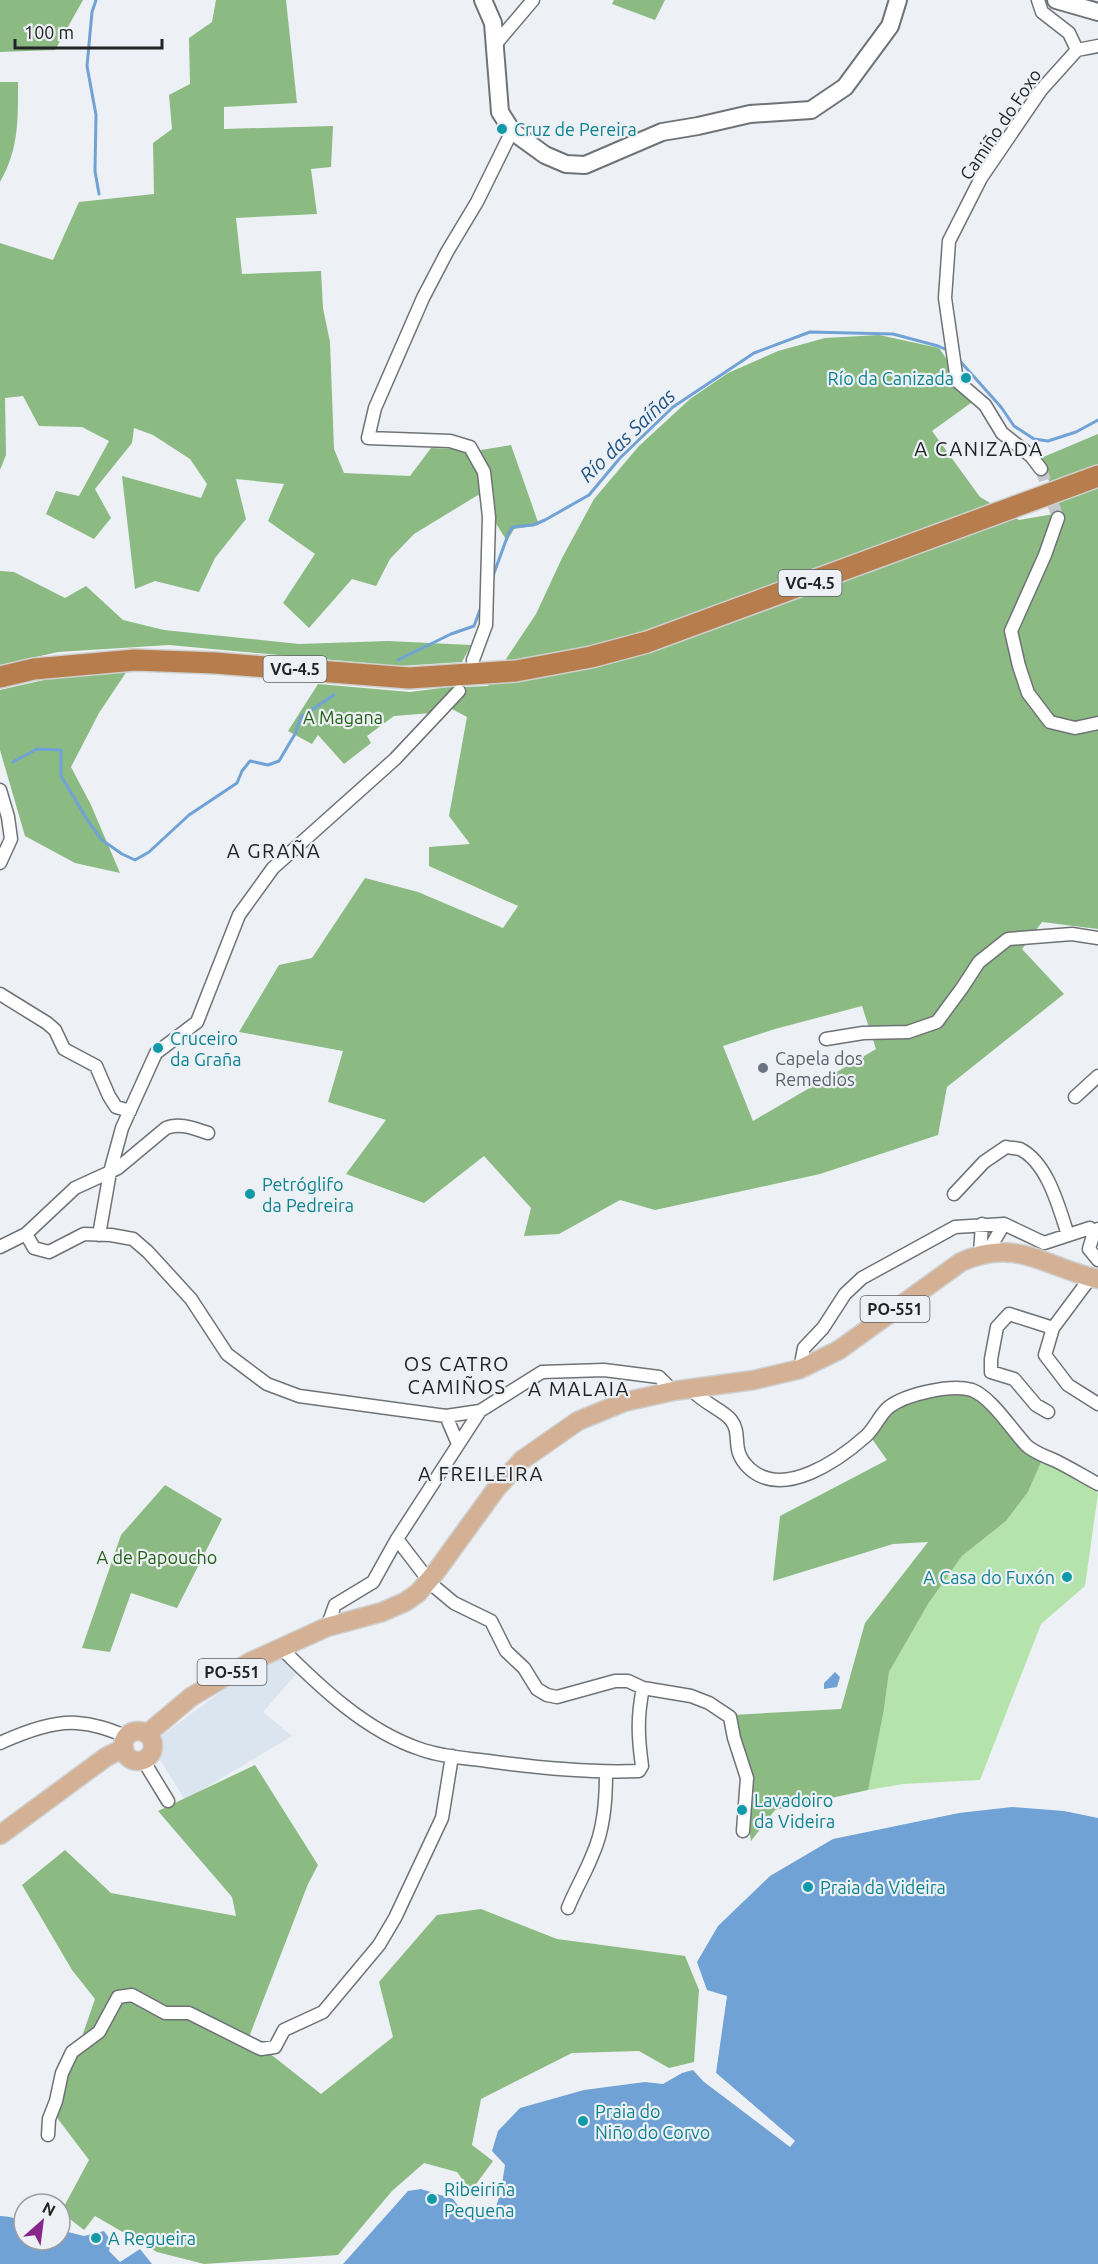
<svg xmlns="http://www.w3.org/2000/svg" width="1098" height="2264" font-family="Ubuntu,sans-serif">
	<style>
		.built { fill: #dbe5ef }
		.green { fill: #b4e4ab }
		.forest { fill: #8bba82; fill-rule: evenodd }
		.water { fill: #70a2d6 }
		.pier { fill: #edf1f5 }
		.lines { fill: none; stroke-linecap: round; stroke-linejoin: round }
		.stream { stroke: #70a2d6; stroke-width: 3 }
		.street-tunnel { stroke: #c4c8cb; stroke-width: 12; stroke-dasharray: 12 6; stroke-linecap: butt }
		.street-casing { stroke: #6f7276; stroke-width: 15 }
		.secondary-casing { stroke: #6f7276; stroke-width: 20 }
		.primary-casing { stroke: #cecfcf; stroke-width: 21 }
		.highway-casing { stroke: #cecfcf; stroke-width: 24 }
		.street { stroke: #fff; stroke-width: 12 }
		.secondary { stroke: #fff; stroke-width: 16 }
		.primary { stroke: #d4b194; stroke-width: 18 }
		.highway { stroke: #b77d4c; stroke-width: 21 }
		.culture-dot { fill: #0f9aa8; stroke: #edf1f5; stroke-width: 2 }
		.worship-dot { fill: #6b7280; stroke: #edf1f5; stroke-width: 2 }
		.labels { text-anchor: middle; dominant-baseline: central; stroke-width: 4.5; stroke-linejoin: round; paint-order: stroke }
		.shield { fill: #edf1f5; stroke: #5e6163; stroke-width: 1.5 }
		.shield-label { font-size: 16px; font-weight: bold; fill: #212324 }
		.street-label { font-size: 18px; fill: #212324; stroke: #edf1f5 }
		.culture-label { font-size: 18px; fill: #0d838f; stroke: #edf1f5; text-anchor: start }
		.park-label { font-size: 18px; fill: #236015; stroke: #edf1f5 }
		.worship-label { font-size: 18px; fill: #5b616d; stroke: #edf1f5; text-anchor: start }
		.water-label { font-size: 20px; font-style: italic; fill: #1d5183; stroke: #edf1f5 }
		.neighbourhood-label { font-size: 20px; letter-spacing: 1.5px; fill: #212324; stroke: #edf1f5 }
	</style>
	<rect width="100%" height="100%" fill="#edf1f5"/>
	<path class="built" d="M278,1656L298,1672L263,1712L292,1736L185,1800L152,1747L153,1742L245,1674Z"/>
	<path class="green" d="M1042,1460L1096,1491L1098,1494L1085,1586L1041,1624L980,1780L903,1784L868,1790L867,1758L884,1709L889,1672L928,1604L962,1556L1006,1521L1028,1492Z"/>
	<path class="forest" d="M0,0H83L55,50L0,52Z
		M216,0H286L297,103L224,107V129L333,126L331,167L311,169L317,214L236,218L242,274L321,271L323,308L330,342L334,449L344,473L410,476L431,448L481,450L511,445L539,525L514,529L507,541L478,495L414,534L390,559L376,586L352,579L309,628L283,603L315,554L268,521L284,484L236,479L246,519L215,558L199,592L155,581L135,589L122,476L201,498L207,484L190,459L153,435L134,428L132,443L95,489L111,518L94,539L46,514L56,491L79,496L109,441L82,427L39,426L23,396L5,398L6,455L0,470V243L53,260L79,202L154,194L153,143L172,129L169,95L190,84L189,38L212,22Z
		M614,0H665L655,20L612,4Z
		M0,82H18C18,119 19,149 0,182Z
		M879,335L939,348L975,400L932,431L980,497L1019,520L1060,513L1041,458L1098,434V929L1042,922L1022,949L1064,994L947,1087L938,1135L820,1174L655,1210L620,1200L559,1234L524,1236L531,1208L484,1156L424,1203L346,1174L386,1120L328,1102L343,1051L239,1032L279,965L312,958L365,878L418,892L503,928L518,906L429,866V847L470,844L449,816L467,717L452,709L466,687L488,686L536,614L562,558L594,499L639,446L690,399L728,373L778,351L825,338ZM862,1006L876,1049L753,1121L723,1046L775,1029Z
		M0,571L14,572L65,598L86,586L123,620L164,630L299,644L388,641L471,645L462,662L399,666L169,645L58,652L0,665Z
		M127,671L99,713L71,767L91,805L120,873L75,863L25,836L0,750V690L48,679Z
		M318,684L410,692L457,686L432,713L394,716L367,736L371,743L344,764L318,735L312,744L288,731Z
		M969,1392L984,1401L1042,1460L1028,1492L1006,1521L962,1556L928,1604L889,1672L884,1709L868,1790L775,1810L751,1841L732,1715L841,1709L865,1623L928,1542L893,1544L773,1581L780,1516L887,1460L870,1436L891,1409L918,1397Z
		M165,1485L222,1519L177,1608L131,1593L110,1652L82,1648L121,1535Z
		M255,1765L318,1865L308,1884L249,2037L321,2094L393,2037L379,1982L437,1915L481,1909L557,1939L685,1956L699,1990L694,2062L669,2068L639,2051L572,2053L481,2099L472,2145L493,2161L471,2191L457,2172L424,2163L392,2191L338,2255L204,2264L157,2252L95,2216L84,2230L61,2212L89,2160L55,2115L95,1999L72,1970L22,1885L65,1850L111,1893L236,1916L232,1897L158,1811Z"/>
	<path class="water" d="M835,1672L840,1677L837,1687L824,1689V1683Z
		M1012,1807L1064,1811L1098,1818V2264H343L408,2191L421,2189L453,2199L469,2220L495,2210L501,2191L505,2165L492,2151L498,2131L520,2108L584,2090L645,2082L663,2084L682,2073L693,2070L703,2081L790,2146L794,2140L716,2073L727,1996L707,1990L697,1962L718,1926L770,1876L833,1839L959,1813Z
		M0,2216C19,2217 24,2221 24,2240H60V2230L84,2236L104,2231L111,2241L109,2251L120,2262L140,2249L152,2264H0Z"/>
	<path class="pier" d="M716,2073L795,2141L790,2147L703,2081L706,2079L719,2087L789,2142L790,2141L714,2075Z"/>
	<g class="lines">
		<path class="stream" d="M96,0L92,12L87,66L96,115L95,171L99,194
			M959,360L1001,407L1014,426L1034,439L1048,441L1076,432L1098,420
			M493,576L509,532L513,527L533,525L545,520L589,495L620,458L673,407L754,353L810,332L893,334L938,346L947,350
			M398,660L451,634L474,626L481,607
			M13,762L37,749L61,750V776L88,821L102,840L122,854L135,860L149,852L189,815L237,783L242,771L250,761L268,765L279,761L295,734L301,717L334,695"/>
		<path class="street-tunnel" d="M1041,469L1058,518"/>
		<g class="street-casing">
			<path id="street" d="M1038,0L1042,12L1069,33L1077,50
				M494,46L533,0
				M1041,469L1031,456L1002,433L985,405L957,381L945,298L949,241L981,178L1041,90L1077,50L1098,46
				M1058,518L1045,555L1011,631L1019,666L1028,693L1050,722L1075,728L1098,723
				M473,660L486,625L489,517L484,472L470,447L450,441L368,438L375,408L423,298L447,252L477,202L512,131
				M0,790L8,817L11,839L0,863
				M0,994L47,1023L55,1030L64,1049L96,1066L109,1096L116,1107L130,1111
				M826,1039L863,1033L908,1032L937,1022L962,988L979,962L1008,939L1072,934L1098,938
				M1075,1097L1098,1076
				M110,1172L122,1128L156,1053L197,1022L239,915L273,868L395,759L459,691
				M110,1172L118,1168L166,1128C179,1122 195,1129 208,1133
				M954,1194L984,1162L1006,1147C1010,1148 1016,1148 1020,1149C1048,1163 1059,1208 1068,1235
				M1098,1229L1094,1232L1089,1249L1098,1260
				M26,1234L34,1248L49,1252L84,1234L111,1235L133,1239L148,1252L191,1299L227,1354L267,1384L299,1396L446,1416L480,1411
				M0,1247L26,1234L75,1188L110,1172L99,1235
				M987,1253L1004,1224
				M980,1254L982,1224
				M1091,1277L1053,1328L1045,1355L1068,1385L1098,1404
				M800,1369L804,1348L823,1328L845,1294L862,1278L955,1227L1004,1224L1044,1243L1090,1228L1094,1232
				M692,1390C703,1403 725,1411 731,1420C743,1435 729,1450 750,1469C784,1499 839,1460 866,1436C875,1428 880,1414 889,1407C906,1394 951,1384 972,1390C991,1397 1012,1430 1026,1445C1034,1453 1048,1457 1058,1462C1072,1469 1085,1477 1098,1484
				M1048,1412L1036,1405L1014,1379L991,1372V1359L997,1327L1009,1314L1053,1328
				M446,1416L458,1444
				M397,1539L423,1573
				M436,1588L454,1603L491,1621L506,1651L524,1668L537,1689L547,1695L557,1697L615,1681H628L643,1688L691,1696L709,1703L730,1717L734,1738L747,1778L743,1831
				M327,1627L335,1605L373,1582L397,1539L480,1411L542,1372L604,1370L659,1377L673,1391
				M280,1647C320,1687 366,1731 420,1749C442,1757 466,1758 488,1761C538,1768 589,1773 639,1771L642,1766C638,1737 637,1717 643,1688
				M0,1743C22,1733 53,1721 77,1723C95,1724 110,1730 126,1736
				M143,1760L168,1801
				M568,1908C575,1890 585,1874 592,1856C604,1830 606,1801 606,1772
				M48,2135L49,2119L56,2101L62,2073L72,2052L99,2032L118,1997L132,1995L165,2013H189L261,2049L275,2047L284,2030L323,2012L379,1945L395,1918L442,1818L452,1756"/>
		</g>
		<g class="secondary-casing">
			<path id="secondary" d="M483,0L493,23L500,112L512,131L545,155L566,164L585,165L662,132L698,126L750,114L811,110L845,87L890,26L898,0
				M1056,0L1098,12"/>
		</g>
		<g class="primary-casing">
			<path id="primary" d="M123 1746a15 15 0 1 1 30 0a15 15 0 1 1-30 0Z
				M147,1734L191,1697L250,1662L327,1627L382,1612L405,1602L418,1593L435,1573L496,1489L522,1460L578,1421L624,1402L673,1391L754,1380L800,1369L839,1350L961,1262C1018,1237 1044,1267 1098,1279
				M0,1835L106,1757L124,1748"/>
		</g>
		<g class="highway-casing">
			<path id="highway" d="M0,677L34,669L135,660L215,663L409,678L516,671L591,657L647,642L1098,476"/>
		</g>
		<use href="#street" class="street"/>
		<use href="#secondary" class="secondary"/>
		<use href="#primary" class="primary"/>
		<use href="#highway" class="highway"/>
	</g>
	<g class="culture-dot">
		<circle cx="502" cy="129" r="6"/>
		<circle cx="966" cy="378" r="6"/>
		<circle cx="158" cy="1048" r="6"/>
		<circle cx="250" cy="1194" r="6"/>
		<circle cx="1067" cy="1577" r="6"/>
		<circle cx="742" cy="1810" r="6"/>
		<circle cx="808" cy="1887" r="6"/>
		<circle cx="583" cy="2121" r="6"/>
		<circle cx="432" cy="2199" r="6"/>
		<circle cx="96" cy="2238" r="6"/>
	</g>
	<circle class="worship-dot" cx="763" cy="1068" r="6"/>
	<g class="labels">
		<g class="shield">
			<rect x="778.5" y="570" width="63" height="26" rx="4.5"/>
			<rect x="263.5" y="656" width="63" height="26" rx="4.5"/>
			<rect x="860.5" y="1296" width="69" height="26" rx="4.5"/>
			<rect x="197.5" y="1659" width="69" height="26" rx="4.5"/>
		</g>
		<g class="shield-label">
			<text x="810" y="583">VG-4.5</text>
			<text x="295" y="669">VG-4.5</text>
			<text x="895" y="1309">PO-551</text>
			<text x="232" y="1672">PO-551</text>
		</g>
		<g class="street-label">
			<text transform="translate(1000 124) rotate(-56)">Camiño do Foxo</text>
		</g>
		<g class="culture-label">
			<text x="514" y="129">Cruz de Pereira</text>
			<text x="954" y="378" text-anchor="end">Río da Canizada</text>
			<text x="170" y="1038">Cruceiro<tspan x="170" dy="21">da Graña</tspan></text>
			<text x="262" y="1184">Petróglifo<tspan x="262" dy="21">da Pedreira</tspan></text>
			<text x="1055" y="1577" text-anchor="end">A Casa do Fuxón</text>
			<text x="754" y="1800">Lavadoiro<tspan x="754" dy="21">da Videira</tspan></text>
			<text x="820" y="1887">Praia da Videira</text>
			<text x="595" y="2111">Praia do<tspan x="595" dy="21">Niño do Corvo</tspan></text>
			<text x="444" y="2189">Ribeiriña<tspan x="444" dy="21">Pequena</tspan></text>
			<text x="108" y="2238">A Regueira</text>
		</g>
		<g class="park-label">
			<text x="343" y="717">A Magana</text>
			<text x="157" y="1557">A de Papoucho</text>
		</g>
		<g class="worship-label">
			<text x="775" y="1058">Capela dos<tspan x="775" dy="21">Remedios</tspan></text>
		</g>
		<g class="water-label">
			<text transform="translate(627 435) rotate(-44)">Río das Saíñas</text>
		</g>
		<g class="neighbourhood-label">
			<text x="979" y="448">A CANIZADA</text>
			<text x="274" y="850">A GRAÑA</text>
			<text x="457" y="1363">OS CATRO<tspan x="457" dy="23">CAMIÑOS</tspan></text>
			<text x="579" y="1388">A MALAIA</text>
			<text x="481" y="1473">A FREILEIRA</text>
		</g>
	</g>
	<g transform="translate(42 2222) rotate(28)"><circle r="28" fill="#edf1f5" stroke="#9b9fa1" stroke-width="1.5"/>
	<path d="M0-4.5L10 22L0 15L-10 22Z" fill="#8a258c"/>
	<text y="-9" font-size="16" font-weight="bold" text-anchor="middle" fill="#212324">N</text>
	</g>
	<path d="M15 39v9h147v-9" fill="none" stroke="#212324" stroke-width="3"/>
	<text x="24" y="39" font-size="18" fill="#212324" stroke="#edf1f5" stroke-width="4.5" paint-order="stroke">100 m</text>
</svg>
